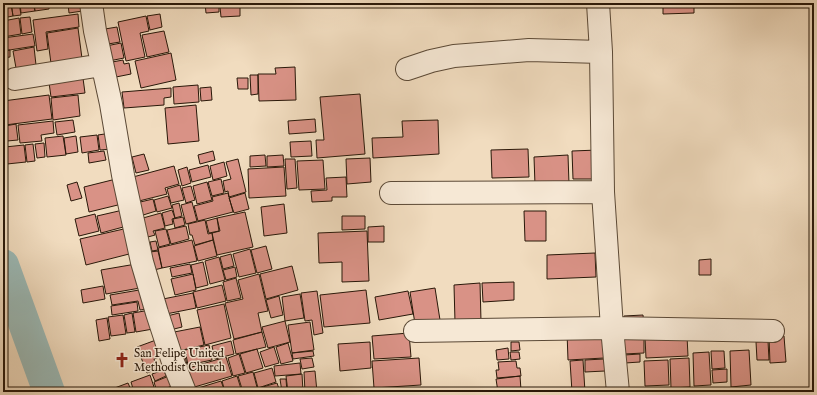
<svg xmlns="http://www.w3.org/2000/svg" width="817" height="395" font-family="'IM FELL English',serif">
	<style>
		.lines { fill: none; stroke-linecap: round; stroke-linejoin: round }
		.river { stroke: #9bbab7; stroke-width: 32 }
		.building { fill: #d99286; stroke: #291809 }
		.minor-casing { stroke: #5b4936; stroke-width: 24 }
		.minor { stroke: #f6e8d5; stroke-width: 22 }
		.labels { text-anchor: middle; dominant-baseline: central; stroke-width: 3; stroke-linejoin: round; paint-order: stroke }
		.poi-label { font-size: 12px; fill: #291809; stroke: #f6e8d5; text-anchor: start }
	</style>
	<rect width="100%" height="100%" fill="#f1dcbf"/>
	<filter id="stains"><feTurbulence type="fractalNoise" baseFrequency=".005" numOctaves="4"/><feColorMatrix values="0 0 0 0 .2 0 0 0 0 .09 0 0 0 0 .02 0 0 0 .5 -.17"/></filter>
	<radialGradient id="worn" r=".72"><stop offset=".6" stop-color="#630" stop-opacity="0"/><stop offset="1" stop-color="#630" stop-opacity=".3"/></radialGradient>
	<g class="lines">
		<path class="river" d="M3,265L49,392"/>
	</g>
	<path class="building" d="M3,3H11L13,16L3,18Z
		M11,3H19L21,15L13,16Z
		M20,3H33L35,11L21,13Z
		M34,3H49V9L35,11Z
		M77,3H88L89,10L69,13L68,4Z
		M205,3H219V12L206,13Z
		M221,3H243V5L221,6Z
		M663,3H694V13L663,14Z
		M240,6V16L221,17L220,7Z
		M78,14L79,27L46,32L48,49L37,51L33,20Z
		M160,14L162,27L150,30L147,16Z
		M146,16L149,31L140,33L145,57L126,61L118,22Z
		M30,17L32,32L22,34L20,18Z
		M19,18L21,34L3,37V21Z
		M117,27L120,42L108,44L105,29Z
		M78,28L83,66L52,71L47,33Z
		M164,31L169,52L147,57L142,35Z
		M33,34L35,46L3,51V38Z
		M121,43L124,58L109,61L106,46Z
		M34,47L36,65L16,68L13,51Z
		M10,50V57L3,58V51Z
		M171,53L176,80L141,88L135,61Z
		M123,60L124,64L129,63L131,74L116,77L115,72L109,73L107,63Z
		M295,67L296,100L259,101L258,74H276L275,68Z
		M82,71L85,93L51,97L48,75Z
		M250,75H258V94L251,95Z
		M237,78H248V89H238Z
		M198,85L199,102L174,104L173,87Z
		M211,87L212,100L201,101L200,88Z
		M171,88V97L164,98V105L124,108L122,92Z
		M360,94L365,154L317,158L316,140H324L320,97Z
		M49,95L52,119L5,125L3,111V101Z
		M78,95L80,116L53,120L51,98Z
		M196,105L199,141L168,144L165,108Z
		M315,119L316,132L289,134L288,121Z
		M73,120L75,132L57,135L55,122Z
		M438,120L439,154L373,158L372,138L403,137L402,121Z
		M53,121L54,133L41,135L42,141L20,143L18,125Z
		M16,124L18,140L7,141L5,126Z
		M111,133L113,149L100,150L98,135Z
		M97,135L99,150L82,153L80,137Z
		M63,136L66,155L47,157L45,138Z
		M76,136L78,152L66,154L64,138Z
		M311,141L312,156L291,157L290,142Z
		M44,143L45,157L37,158L35,144Z
		M33,144L35,161L27,162L25,145Z
		M24,145L26,162L7,164L5,147Z
		M528,149L529,177L492,178L491,150Z
		M598,150L599,179H573L572,151Z
		M104,151L106,160L89,163L88,153Z
		M213,151L215,160L200,164L198,155Z
		M144,154L149,170L136,173L132,157Z
		M265,155L266,166L250,167V156Z
		M283,155L284,166L267,167V156Z
		M568,155L569,184L535,185L534,157Z
		M370,158L371,182L347,184L346,159Z
		M238,159L246,192L229,197L228,191L225,192L223,181L231,179L226,162Z
		M285,159H295L297,188L287,189Z
		M323,160L325,189L299,190L297,161Z
		M224,162L227,176L213,180L210,166Z
		M208,165L211,177L192,182L189,170Z
		M174,166L179,184L165,188L167,194L139,201L133,177Z
		M187,167L191,183L182,186L178,170Z
		M284,167L286,196L249,198L248,169Z
		M346,177L347,197H332V201L312,202L311,191L327,190L326,178Z
		M116,179L122,204L89,212L84,187Z
		M221,179L224,193L212,196L208,182Z
		M77,182L82,198L71,201L67,185Z
		M207,182L212,200L197,204L193,186Z
		M180,185L184,200L171,203L167,189Z
		M191,186L195,200L186,203L182,188Z
		M228,193L233,212L198,221L194,206L213,201L212,197Z
		M245,193L249,209L234,213L229,198Z
		M168,196L172,208L157,212L154,200Z
		M153,199L156,211L140,216L136,203Z
		M192,202L197,221L186,224L181,205Z
		M179,203L182,216L175,218L172,205Z
		M284,204L287,233L264,236L261,207Z
		M123,210L127,226L101,233L97,216Z
		M172,210L175,218L172,219L173,224L165,226L162,213Z
		M524,211H546V241H525Z
		M245,212L253,247L217,255L212,233L220,231L217,218Z
		M161,213L165,228L153,231L155,235L148,237L143,218Z
		M95,214L99,231L79,236L75,219Z
		M342,216H365V229L342,230Z
		M183,217L185,225L175,228L173,219Z
		M217,218L219,231L209,233L206,221Z
		M205,220L208,234L212,233L213,240L195,245L192,235H190L188,224Z
		M186,226L189,239L171,244L167,230Z
		M384,226V242H368V227Z
		M128,228L133,253L86,265L80,239Z
		M166,229L170,244L159,247L155,231Z
		M367,231L369,281L342,282V262L319,263L318,233Z
		M192,240L197,261L162,268L158,248Z
		M213,240L217,256L198,261L194,246Z
		M156,241L158,250L152,251L150,242Z
		M266,246L272,269L257,273L251,250Z
		M250,249L256,273L239,277L233,254Z
		M158,251L162,268L154,270L150,252Z
		M595,253L596,277L547,279V255Z
		M231,254L234,266L223,269L220,257Z
		M219,257L225,280L210,284L205,261Z
		M711,259V275H699V260Z
		M203,262L208,285L196,288L191,265Z
		M136,264L140,288L106,294L101,270Z
		M190,264L192,273L172,277L170,268Z
		M292,266L298,290L266,299L260,274Z
		M235,267L237,277L226,280L223,270Z
		M193,274L196,290L175,295L171,279Z
		M259,274L268,311L258,313L262,332L234,339L225,303L243,299L238,280Z
		M236,278L241,298L227,301L223,282Z
		M514,282V300L483,302L482,283Z
		M480,283L481,321L455,322L454,285Z
		M222,285L226,301L197,308L193,292Z
		M103,286L105,299L83,303L81,290Z
		M435,288L440,320L415,324L410,292Z
		M145,289L148,309L140,310L138,301L112,305L110,295Z
		M366,290L370,323L324,327L320,295Z
		M317,291L323,333L314,335L312,320L305,321L301,293Z
		M408,291L413,314L379,320L375,297Z
		M193,293L196,308L166,314L163,299Z
		M300,294L304,318L285,321L282,297Z
		M279,296L283,315L271,318L266,300Z
		M137,302L138,311L112,315L111,306Z
		M224,304L231,338L205,345L197,310Z
		M150,310L153,329L136,332L133,313Z
		M132,313L135,332L127,333L124,315Z
		M179,313L182,327L170,330L167,316Z
		M123,315L126,334L111,336L108,317Z
		M643,315L644,326L624,327V316Z
		M107,318L110,339L99,341L96,320Z
		M285,321L290,342L268,348L262,327Z
		M310,322L314,350L292,353L288,325Z
		M200,327L204,345L174,352L169,333Z
		M602,330L604,358L568,360L567,332Z
		M262,332L266,347L236,354L233,340Z
		M409,333L411,357L374,359L372,336Z
		M687,336L688,356L646,358L645,338Z
		M784,336L786,362L770,363L769,337Z
		M644,338V353L624,354V339Z
		M156,340L162,356L154,359L157,369L147,373L137,347Z
		M231,341L234,354L215,359L212,346Z
		M768,341L769,360H757L756,342Z
		M370,342L371,368L340,371L338,344Z
		M511,342H519L520,350L511,351Z
		M288,343L293,361L281,364L276,347Z
		M209,345L212,360L188,365L185,350Z
		M274,347L279,363L265,367L260,352Z
		M508,348L509,359L497,360L496,350Z
		M257,349L263,368L246,373L240,354Z
		M749,350L751,385L731,387L730,351Z
		M184,351L187,365L181,366L178,353Z
		M313,351L314,356L293,359L292,353Z
		M711,351H724L725,368L712,369Z
		M510,352H519L520,359L511,360Z
		M709,352L711,385L694,386L693,353Z
		M239,354L245,373L233,376L228,358Z
		M640,354V362L625,363L624,355Z
		M226,357L232,376L191,388L185,369Z
		M312,358L314,367L302,369L300,359Z
		M419,358L421,385L374,388L372,361Z
		M689,358L690,387L671,388L670,359Z
		M604,359L605,371L585,372V360Z
		M583,360L585,392H572L570,361Z
		M668,360L669,385L645,386L644,361Z
		M516,361L517,368H520L521,376L497,378L496,370H499L498,362Z
		M300,363L301,374L275,376L274,366Z
		M272,368L276,382L258,388L254,373Z
		M727,369V382L713,383L712,370Z
		M164,370L166,376L155,381L152,374Z
		M315,371L317,392H305L304,372Z
		M253,372L258,391L254,392H243L238,376Z
		M302,374L303,392H288L286,376Z
		M150,375L155,390L150,392H134L131,382Z
		M169,376L172,386L157,392L154,382Z
		M237,376L242,392H225L222,381Z
		M520,376L521,390L498,392L496,379Z
		M280,379H286L287,392H282Z
		M221,381L225,392H196L195,389Z
		M128,383L132,392H113L112,389Z
		M277,383L280,392H260L259,388Z
		M606,390V392H586V391Z"/>
	<g class="lines">
		<g class="minor-casing">
			<path id="minor" d="M91,3L95,31L111,104L123,175L142,262L157,313L173,362L185,392
				M598,3L601,52L603,192L612,328L618,392
				M407,69L431,61L454,56L529,50L601,52
				M15,79L102,65
				M391,193L603,192
				M415,331L612,328L773,331"/>
		</g>
		<use href="#minor" class="minor"/>
	</g>
	<defs>
		<g id="church-bare" transform="scale(1.2)"><path d="M-1.2-6h2.4v3.5h3.3v2.4h-3.3V6h-2.4V-.1h-3.3v-2.4h3.3Z" fill="#8f2418" stroke="#f6e8d5" stroke-width="2.5" paint-order="stroke"/></g>
	</defs>
	<g fill-rule="evenodd">
		<use href="#church-bare" x="122" y="360"/>
	</g>
	<g class="labels">
		<g class="poi-label">
			<text x="134" y="353">San Felipe United<tspan x="134" dy="14">Methodist Church</tspan></text>
		</g>
	</g>
	<rect width="817" height="395" fill="none" stroke="#f1dcbf" stroke-width="16"/>
	<rect x="4" y="4" width="809" height="387" fill="none" stroke="#291809" stroke-width="2"/>
	<rect x="8" y="8" width="801" height="379" fill="none" stroke="#291809"/>
	<rect width="100%" height="100%" filter="url(#stains)"/>
	<rect width="100%" height="100%" fill="url(#worn)"/>
</svg>
